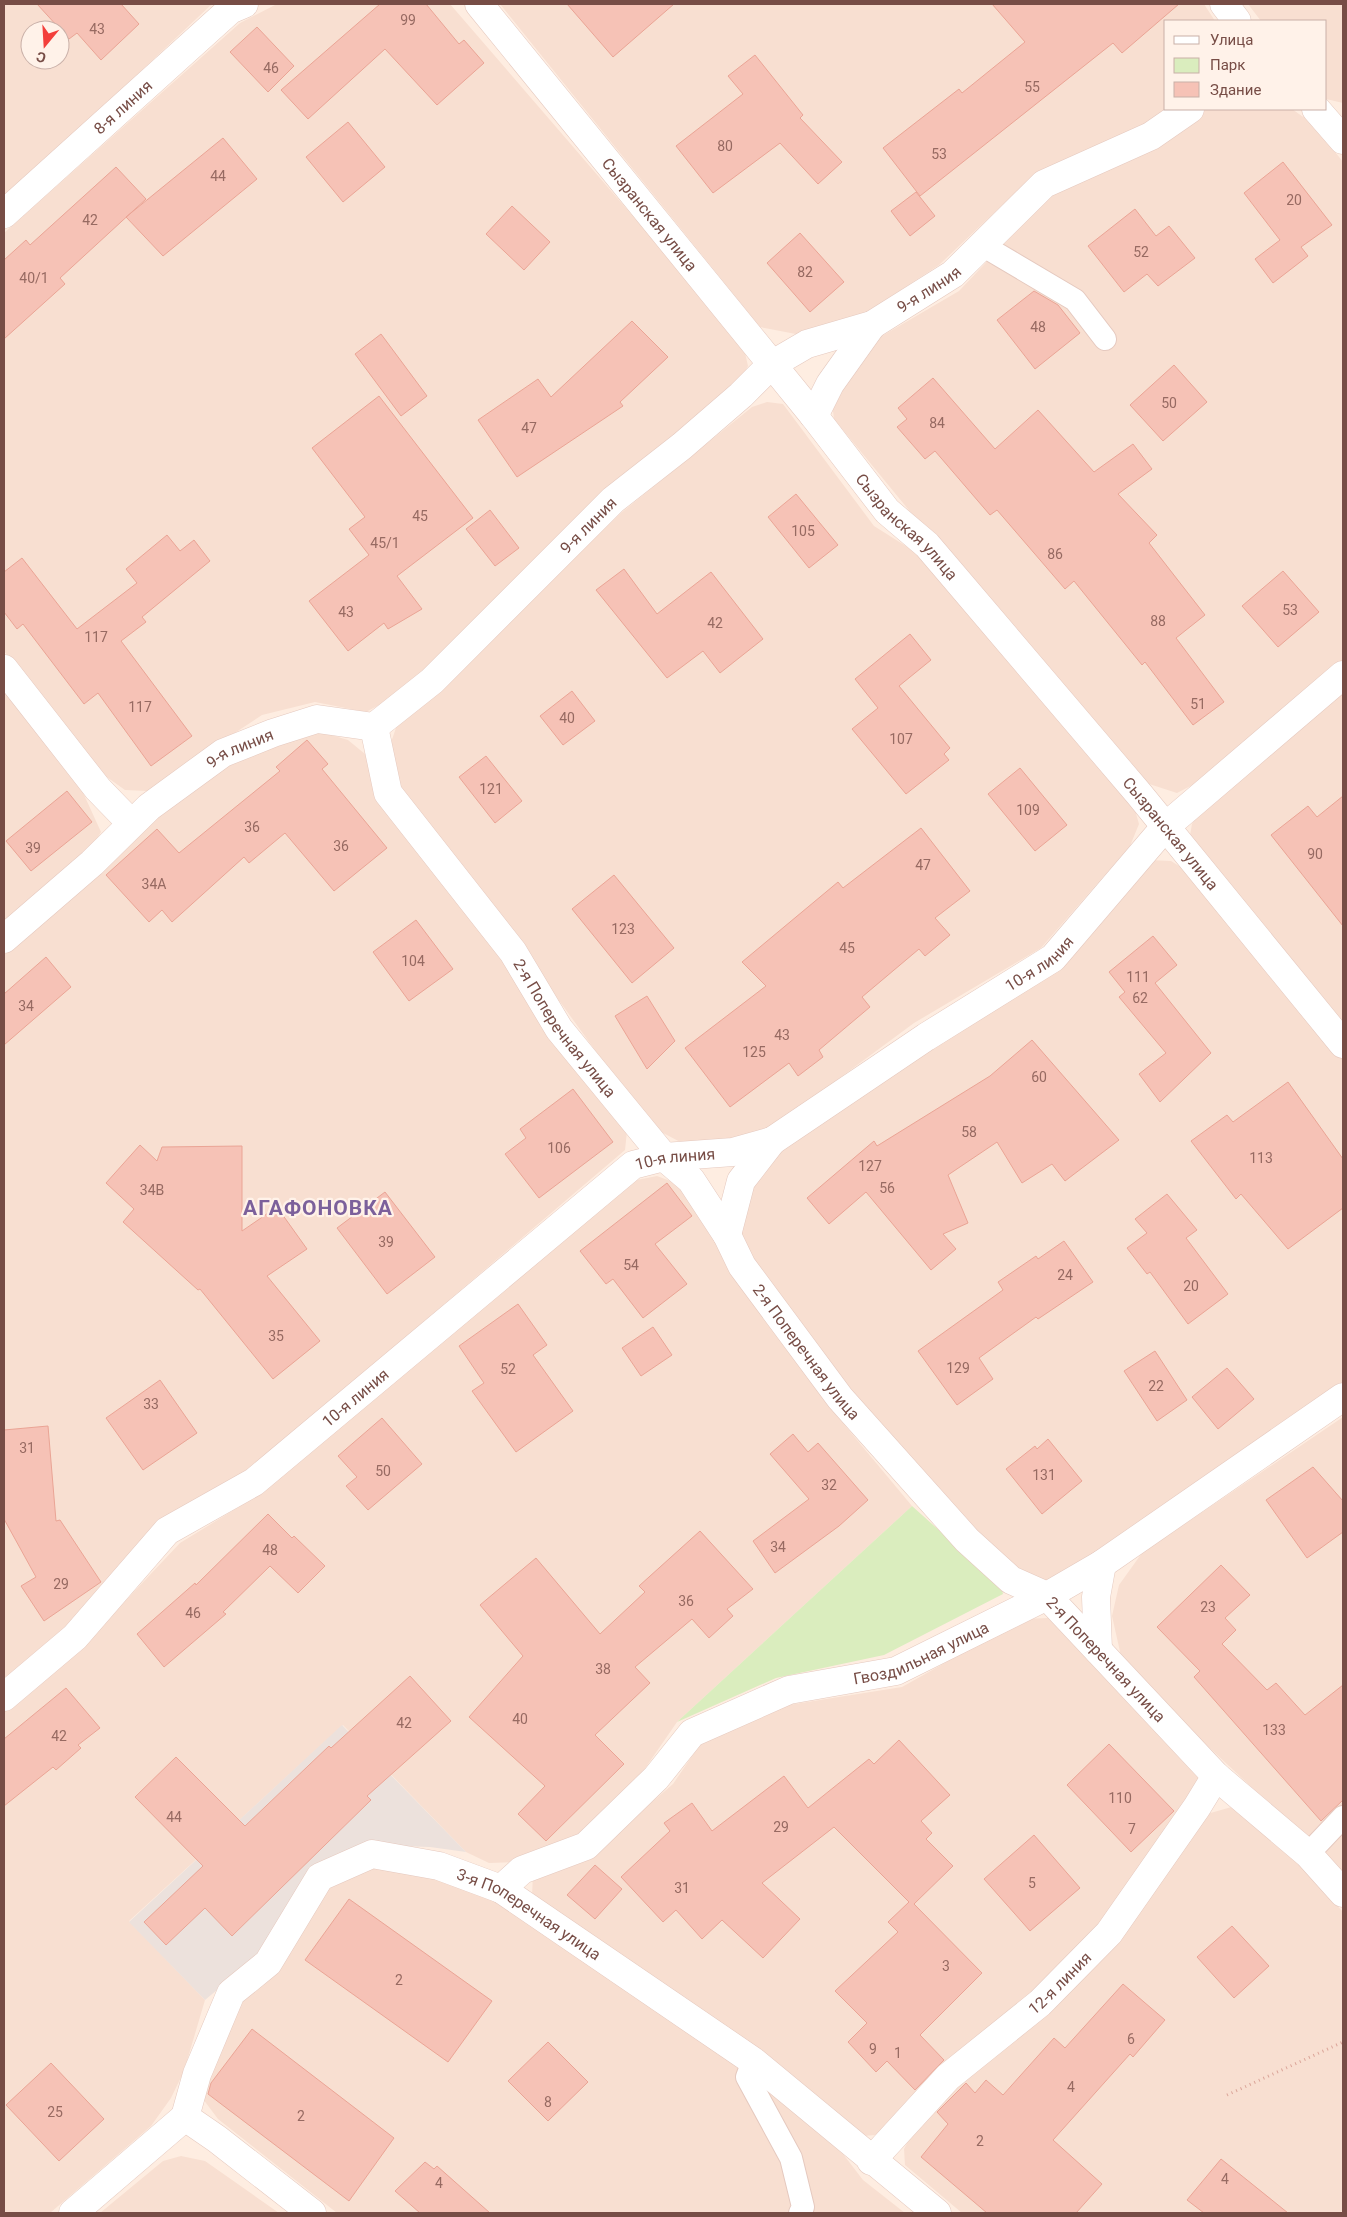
<svg xmlns="http://www.w3.org/2000/svg" width="1347" height="2217" font-family="Roboto,sans-serif">
	<style>
		.residential { fill: #f8dfd1; fill-rule: evenodd }
		.industrial { fill: #ece1dc }
		.green { fill: #daedbe }
		.building { fill: #f6c2b6; stroke: #eaa495 }
		.lines { fill: none; stroke-linecap: round; stroke-linejoin: round }
		.service-casing { stroke: #e5c9bf; stroke-width: 24 }
		.minor-casing { stroke: #e5c9bf; stroke-width: 29 }
		.path { stroke: #dba599; stroke-width: 3; stroke-dasharray: 1 4; stroke-linecap: butt }
		.service { stroke: #fff; stroke-width: 22 }
		.minor { stroke: #fff; stroke-width: 28 }
		.labels { text-anchor: middle; dominant-baseline: central; stroke-width: 4.5; stroke-linejoin: round; paint-order: stroke }
		.number-label { font-size: 14px; fill: #976a62 }
		.street-label { font-size: 16px; fill: #774d46; stroke: #fff2e9 }
		.district-label { font-size: 21px; font-weight: bold; letter-spacing: 1px; fill: #7c609b; stroke: #fff2e9 }
	</style>
	<rect width="100%" height="100%" fill="#feede1"/>
	<path class="residential" d="M4,4H212L4,200ZM30,30H60V60H30Z
		M277,4H450L743,344L748,366L736,388L425,673L390,699L366,712L315,702L262,715L147,791L125,790L104,775L4,651V233L240,23Z
		M500,4H1204L1215,21H1166V109H1170L1145,128L1035,174L939,265L864,314L801,335L760,327Z
		M1248,4H1343V103L1326,99V21H1261Z
		M1207,109H1292L1313,124L1343,162V661L1204,779L1177,793L1143,782L931,537L834,419L832,403L839,386L882,336L959,291L1055,190L1155,141Z
		M767,402L783,404L874,526L920,555L1133,803L1139,824L1130,846L1041,948L914,1023L768,1131L732,1145L684,1144L650,1126L521,948L395,788L386,757L397,725L436,692L621,513L752,407Z
		M4,689L80,786L101,832L82,863L4,928Z
		M1343,690V1028L1189,841L1192,824L1203,807Z
		M321,732L348,740L365,754L379,799L506,960L627,1131L625,1150L4,1679V955L99,872L162,813L234,760L277,742Z
		M1149,860L1171,861L1190,873L1343,1060V1382L1092,1559L1049,1581L1015,1572L844,1394L736,1238L746,1184L778,1145L1060,968Z
		M657,1176L681,1185L714,1235L732,1275L827,1404L912,1506L677,1722L646,1767L582,1839L522,1862L489,1863L466,1852L343,1725L129,1921L205,2000L184,2071L171,2098L151,2126L50,2213H4V1712L80,1649L180,1543L255,1497L627,1182Z
		M1343,1417V1880L1307,1839L1151,1693L1121,1656L1112,1616L1119,1585L1142,1553Z
		M1048,1618L1199,1779L1103,1928L896,2119L875,2135L863,2136L532,1896L533,1874L591,1855L673,1784L703,1740L782,1706L902,1687L1023,1619Z
		M1235,1806L1298,1862L1343,1912V2213H962L905,2165L904,2149L914,2130L1207,1814Z
		M372,1864L435,1877L496,1900L738,2065L843,2154L863,2180L905,2213H337L218,2119L203,2099L204,2079L239,2002L329,1886Z
		M181,2156L205,2161L279,2213H100L163,2161Z"/>
	<path class="industrial" d="M342,1725L466,1852L430,1847L371,1845L260,1954L205,2000L129,1922Z"/>
	<path class="green" d="M912,1506L1001,1586L1003,1594L884,1655L776,1678L677,1722Z"/>
	<path class="building" d="M37,4H121L139,24L101,60L77,33L69,39Z
		M380,4H426L459,44L464,40L484,63L437,105L385,49L308,119L281,90Z
		M567,4H674L613,57Z
		M992,4H1179L1122,53L1113,43L920,196L883,148L959,89L962,93L1025,42Z
		M257,27L294,66L268,92L230,52Z
		M755,55L803,115L800,118L842,162L818,184L780,143L713,193L676,146L743,94L728,76Z
		M348,122L385,167L343,202L306,157Z
		M223,138L257,179L163,256L126,217Z
		M1283,162L1332,225L1301,247L1308,256L1273,283L1255,259L1280,240L1244,193Z
		M116,167L146,199L60,278L65,284L4,339V260L26,240L30,245Z
		M916,192L935,216L910,236L891,211Z
		M512,206L550,242L524,270L486,234Z
		M1135,209L1156,236L1169,226L1195,258L1158,286L1147,274L1124,292L1088,246Z
		M800,233L844,282L810,312L767,263Z
		M1034,291L1058,305L1080,333L1035,369L997,320Z
		M632,321L668,357L620,402L623,406L517,477L478,420L538,379L551,397Z
		M381,334L427,396L401,416L355,354Z
		M1174,365L1207,402L1163,441L1130,405Z
		M933,378L995,449L1038,410L1094,472L1133,444L1152,469L1118,494L1157,535L1149,543L1205,615L1176,638L1224,702L1193,725L1145,662L1142,665L1074,581L1065,589L997,510L990,515L935,451L925,459L897,427L907,419L898,408Z
		M379,396L473,518L397,576L422,609L388,629L384,623L348,651L309,601L369,555L349,529L365,517L312,448Z
		M796,494L838,545L809,568L768,517Z
		M490,510L519,548L495,566L466,529Z
		M167,535L180,551L194,540L210,561L142,617L146,622L121,641L192,736L151,766L98,693L84,704L23,624L17,629L4,612V572L22,558L77,629L137,583L126,569Z
		M624,569L657,614L711,572L763,639L720,673L703,651L667,678L596,590Z
		M1283,571L1319,612L1278,647L1242,606Z
		M910,634L931,660L899,686L950,748L944,754L949,760L906,794L852,729L878,708L855,679Z
		M572,691L595,721L563,745L540,716Z
		M307,740L328,764L322,769L387,848L334,891L285,833L249,863L244,857L172,922L162,910L149,922L106,875L157,829L179,853L280,771L276,767Z
		M486,756L522,801L495,823L459,777Z
		M1020,768L1067,825L1035,851L988,794Z
		M67,791L92,822L31,871L6,841Z
		M1343,796V926L1271,835L1308,806L1317,817Z
		M921,828L970,891L935,918L950,935L925,956L919,949L862,997L870,1007L819,1050L823,1057L798,1076L789,1063L730,1107L685,1048L766,986L742,962L838,882L843,888Z
		M614,875L674,948L632,983L572,909Z
		M416,920L453,969L409,1001L373,952Z
		M1153,936L1177,965L1155,983L1211,1053L1160,1102L1139,1074L1166,1053L1119,997L1125,992L1109,972Z
		M46,957L71,987L4,1045V994Z
		M647,996L675,1041L647,1069L615,1016Z
		M1032,1040L1119,1140L1065,1181L1052,1164L1022,1183L997,1142L948,1175L968,1223L943,1234L956,1249L931,1270L866,1192L829,1224L807,1198L874,1141L877,1146L990,1076Z
		M1288,1082L1343,1159V1208L1288,1249L1241,1194L1236,1199L1191,1141L1227,1115L1233,1122Z
		M573,1089L613,1142L539,1198L505,1154L526,1138L520,1129Z
		M140,1145L157,1161L162,1147L242,1146V1231L277,1207L307,1249L267,1276L320,1341L273,1379L200,1289L198,1290L123,1222L134,1209L106,1183Z
		M667,1183L692,1216L655,1244L687,1284L643,1318L613,1279L606,1284L580,1251Z
		M385,1192L435,1257L387,1294L337,1228Z
		M1167,1194L1197,1230L1186,1238L1228,1294L1188,1324L1150,1272L1147,1274L1127,1248L1147,1233L1135,1219Z
		M1064,1241L1093,1282L1038,1319L1036,1317L979,1358L993,1379L957,1405L918,1351L1003,1290L998,1282L1036,1256L1038,1259Z
		M518,1304L547,1345L533,1355L573,1411L516,1452L472,1391L484,1383L459,1346Z
		M653,1327L672,1355L641,1376L622,1348Z
		M1155,1351L1187,1400L1157,1421L1124,1371Z
		M1227,1368L1254,1399L1218,1429L1192,1397Z
		M160,1380L197,1433L143,1470L106,1418Z
		M382,1418L422,1464L368,1510L346,1486L357,1477L338,1456Z
		M48,1426L56,1521L60,1520L101,1582L44,1621L21,1586L36,1577L4,1519V1430Z
		M793,1434L808,1452L818,1443L868,1500L839,1526L775,1573L753,1541L809,1499L770,1454Z
		M1048,1439L1082,1481L1042,1514L1006,1469L1035,1446L1037,1449Z
		M1313,1467L1343,1501V1532L1307,1558L1266,1500Z
		M268,1514L292,1538L294,1536L325,1566L298,1593L270,1566L223,1612L226,1614L164,1667L137,1634L195,1583L196,1585Z
		M700,1531L753,1589L727,1609L733,1616L709,1638L692,1619L635,1667L650,1683L595,1735L624,1764L546,1841L518,1814L545,1786L469,1717L523,1656L480,1605L536,1558L600,1634L645,1592L639,1586Z
		M1221,1565L1250,1595L1225,1618L1236,1630L1222,1644L1267,1690L1276,1683L1305,1715L1343,1685V1800L1321,1821L1194,1677L1200,1671L1157,1627Z
		M410,1676L451,1721L367,1796L371,1800L232,1936L205,1908L166,1945L144,1922L203,1866L135,1797L176,1757L245,1826L329,1746L331,1748Z
		M66,1688L100,1728L78,1745L81,1748L56,1770L53,1767L4,1806V1739Z
		M899,1740L950,1795L921,1821L932,1833L926,1839L953,1866L914,1904L982,1973L920,2035L944,2060L915,2090L887,2061L876,2072L848,2042L867,2023L835,1991L898,1932L888,1922L909,1902L834,1827L762,1883L800,1919L763,1958L722,1920L702,1939L676,1910L663,1922L621,1877L670,1831L664,1823L692,1803L712,1831L784,1776L808,1808L869,1759L874,1764Z
		M1109,1744L1174,1811L1131,1852L1067,1785Z
		M1034,1835L1080,1888L1030,1931L984,1879Z
		M595,1865L622,1889L595,1919L567,1895Z
		M349,1899L492,2001L448,2062L305,1960Z
		M1232,1926L1269,1966L1234,1998L1197,1957Z
		M1123,1984L1165,2020L1133,2057L1130,2054L1053,2140L1102,2184L1076,2213H987L921,2157L948,2124L937,2112L966,2083L975,2093L986,2080L1003,2095L1054,2038L1065,2048Z
		M252,2029L394,2138L349,2201L208,2094L211,2083Z
		M548,2042L588,2082L548,2121L508,2081Z
		M51,2063L104,2119L59,2161L6,2105Z
		M1221,2159L1252,2184L1288,2213H1204L1187,2200Z
		M425,2162L434,2169L437,2166L490,2213H420L395,2191Z"/>
	<g class="lines">
		<g class="service-casing">
			<path id="service" d="M982,245L1075,300L1105,339
				M1308,1854L1343,1817
				M753,2061L747,2077L791,2158L803,2207L800,2213"/>
		</g>
		<g class="minor-casing">
			<g id="minor">
				<path id="s1" d="M479,4L814,416L887,511L927,545L1139,794L1343,1044"/>
				<path d="M1224,4L1237,21"/>
				<path d="M1316,109L1343,140"/>
				<path id="s2" d="M4,214L230,10L244,4"/>
				<path d="M814,416L830,384L872,325"/>
				<path d="M4,669L98,789L131,823"/>
				<path id="s3" d="M374,727L388,793L513,952L559,1029L664,1157L691,1180L727,1235L742,1266L840,1398L967,1540L1011,1580L1047,1596L1216,1776L1308,1854L1343,1893"/>
				<path id="s4" d="M4,939L92,863L149,807L223,753L273,733L317,719L374,727L432,681L613,500L682,446L741,395L771,365L807,344L872,325L953,274L1044,184L1151,136L1190,109"/>
				<path d="M727,1235L741,1181L772,1141"/>
				<path d="M1098,1650L1096,1597L1102,1564"/>
				<path id="s5" d="M4,1697L75,1637L167,1531L254,1482L633,1165L664,1157L733,1152L772,1141L926,1037L1053,958L1165,827L1343,675"/>
				<path id="s6" d="M501,1889L522,1870L586,1846L656,1778L692,1733L789,1690L896,1671L1047,1596L1102,1564L1343,1397"/>
				<path id="s7" d="M185,2117L197,2074L231,1993L268,1963L320,1877L372,1854L439,1866L501,1889L753,2061L937,2213"/>
				<path d="M185,2117L217,2139L312,2213"/>
				<path id="s8" d="M871,2161L948,2077L1040,2003L1109,1933L1197,1807L1216,1776"/>
				<path d="M73,2213L185,2117"/>
			</g>
		</g>
		<path class="path" d="M1227,2095L1343,2042"/>
		<use href="#service" class="service"/>
		<use href="#minor" class="minor"/>
	</g>
	<g class="labels">
		<g class="number-label">
			<text x="408" y="20">99</text>
			<text x="97" y="29">43</text>
			<text x="271" y="68">46</text>
			<text x="1032" y="87">55</text>
			<text x="725" y="146">80</text>
			<text x="939" y="154">53</text>
			<text x="218" y="176">44</text>
			<text x="1294" y="200">20</text>
			<text x="90" y="220">42</text>
			<text x="1141" y="252">52</text>
			<text x="805" y="272">82</text>
			<text x="34" y="278">40/1</text>
			<text x="1038" y="327">48</text>
			<text x="1169" y="403">50</text>
			<text x="937" y="423">84</text>
			<text x="529" y="428">47</text>
			<text x="420" y="516">45</text>
			<text x="803" y="531">105</text>
			<text x="385" y="543">45/1</text>
			<text x="1055" y="554">86</text>
			<text x="1290" y="610">53</text>
			<text x="346" y="612">43</text>
			<text x="1158" y="621">88</text>
			<text x="715" y="623">42</text>
			<text x="96" y="637">117</text>
			<text x="1198" y="704">51</text>
			<text x="140" y="707">117</text>
			<text x="567" y="718">40</text>
			<text x="901" y="739">107</text>
			<text x="491" y="789">121</text>
			<text x="1028" y="810">109</text>
			<text x="252" y="827">36</text>
			<text x="341" y="846">36</text>
			<text x="33" y="848">39</text>
			<text x="1315" y="854">90</text>
			<text x="923" y="865">47</text>
			<text x="154" y="884">34А</text>
			<text x="623" y="929">123</text>
			<text x="847" y="948">45</text>
			<text x="413" y="961">104</text>
			<text x="1138" y="977">111</text>
			<text x="1140" y="998">62</text>
			<text x="26" y="1006">34</text>
			<text x="782" y="1035">43</text>
			<text x="754" y="1052">125</text>
			<text x="1039" y="1077">60</text>
			<text x="969" y="1132">58</text>
			<text x="559" y="1148">106</text>
			<text x="1261" y="1158">113</text>
			<text x="870" y="1166">127</text>
			<text x="887" y="1188">56</text>
			<text x="152" y="1190">34В</text>
			<text x="386" y="1242">39</text>
			<text x="631" y="1265">54</text>
			<text x="1065" y="1275">24</text>
			<text x="1191" y="1286">20</text>
			<text x="276" y="1336">35</text>
			<text x="958" y="1368">129</text>
			<text x="508" y="1369">52</text>
			<text x="1156" y="1386">22</text>
			<text x="151" y="1404">33</text>
			<text x="27" y="1448">31</text>
			<text x="383" y="1471">50</text>
			<text x="1044" y="1475">131</text>
			<text x="829" y="1485">32</text>
			<text x="778" y="1547">34</text>
			<text x="270" y="1550">48</text>
			<text x="61" y="1584">29</text>
			<text x="686" y="1601">36</text>
			<text x="1208" y="1607">23</text>
			<text x="193" y="1613">46</text>
			<text x="603" y="1669">38</text>
			<text x="520" y="1719">40</text>
			<text x="404" y="1723">42</text>
			<text x="1274" y="1730">133</text>
			<text x="59" y="1736">42</text>
			<text x="1120" y="1798">110</text>
			<text x="174" y="1817">44</text>
			<text x="781" y="1827">29</text>
			<text x="1132" y="1829">7</text>
			<text x="1032" y="1883">5</text>
			<text x="682" y="1888">31</text>
			<text x="946" y="1966">3</text>
			<text x="399" y="1980">2</text>
			<text x="1131" y="2039">6</text>
			<text x="873" y="2049">9</text>
			<text x="898" y="2053">1</text>
			<text x="1071" y="2087">4</text>
			<text x="548" y="2102">8</text>
			<text x="55" y="2112">25</text>
			<text x="301" y="2116">2</text>
			<text x="980" y="2141">2</text>
			<text x="1225" y="2179">4</text>
			<text x="439" y="2183">4</text>
		</g>
		<g class="street-label">
			<text stroke="none"><textPath href="#s2" startOffset="160">8-я линия</textPath></text>
			<text stroke="none"><textPath href="#s1" startOffset="271">Сызранская улица</textPath></text>
			<text stroke="none"><textPath href="#s4" startOffset="1160">9-я линия</textPath></text>
			<text stroke="none"><textPath href="#s4" startOffset="740">9-я линия</textPath></text>
			<text stroke="none"><textPath href="#s1" startOffset="676">Сызранская улица</textPath></text>
			<text stroke="none"><textPath href="#s4" startOffset="305">9-я линия</textPath></text>
			<text stroke="none"><textPath href="#s1" startOffset="1081">Сызранская улица</textPath></text>
			<text stroke="none"><textPath href="#s5" startOffset="1290">10-я линия</textPath></text>
			<text stroke="none"><textPath href="#s3" startOffset="362">2-я Поперечная улица</textPath></text>
			<text stroke="none"><textPath href="#s5" startOffset="870">10-я линия</textPath></text>
			<text stroke="none"><textPath href="#s3" startOffset="768">2-я Поперечная улица</textPath></text>
			<text stroke="none"><textPath href="#s5" startOffset="465">10-я линия</textPath></text>
			<text stroke="none"><textPath href="#s6" startOffset="496">Гвоздильная улица</textPath></text>
			<text stroke="none"><textPath href="#s3" startOffset="1201">2-я Поперечная улица</textPath></text>
			<text stroke="none"><textPath href="#s7" startOffset="508">3-я Поперечная улица</textPath></text>
			<text stroke="none"><textPath href="#s8" startOffset="260">12-я линия</textPath></text>
		</g>
		<g class="district-label">
			<text x="318" y="1208">АГАФОНОВКА</text>
		</g>
	</g>
	<rect width="1347" height="2217" fill="none" stroke="#774d46" stroke-width="10"/>
	<rect x="1164" y="20" width="162" height="90" fill="#fff2e9" stroke="#c9b0a8"/>
	<rect x="1174" y="36" width="25" height="8" fill="#ffffff" stroke="#c9b0a8"/>
	<text x="1210" y="45" font-size="15" fill="#774d46">Улица</text>
	<rect x="1174" y="58" width="25" height="15" fill="#daedbe" stroke="#c9b0a8"/>
	<text x="1210" y="70" font-size="15" fill="#774d46">Парк</text>
	<rect x="1174" y="82" width="25" height="15" fill="#f6c2b6" stroke="#c9b0a8"/>
	<text x="1210" y="95" font-size="15" fill="#774d46">Здание</text>
	<g transform="translate(45 45) rotate(198)"><circle r="24" fill="#fff2e9" stroke="#c9b0a8"/>
	<path d="M0-4L9 19L0 12L-9 19Z" fill="#f33f3b"/>
	<text y="-8" font-size="14" font-weight="bold" text-anchor="middle" fill="#774d46">С</text>
	</g>
</svg>
